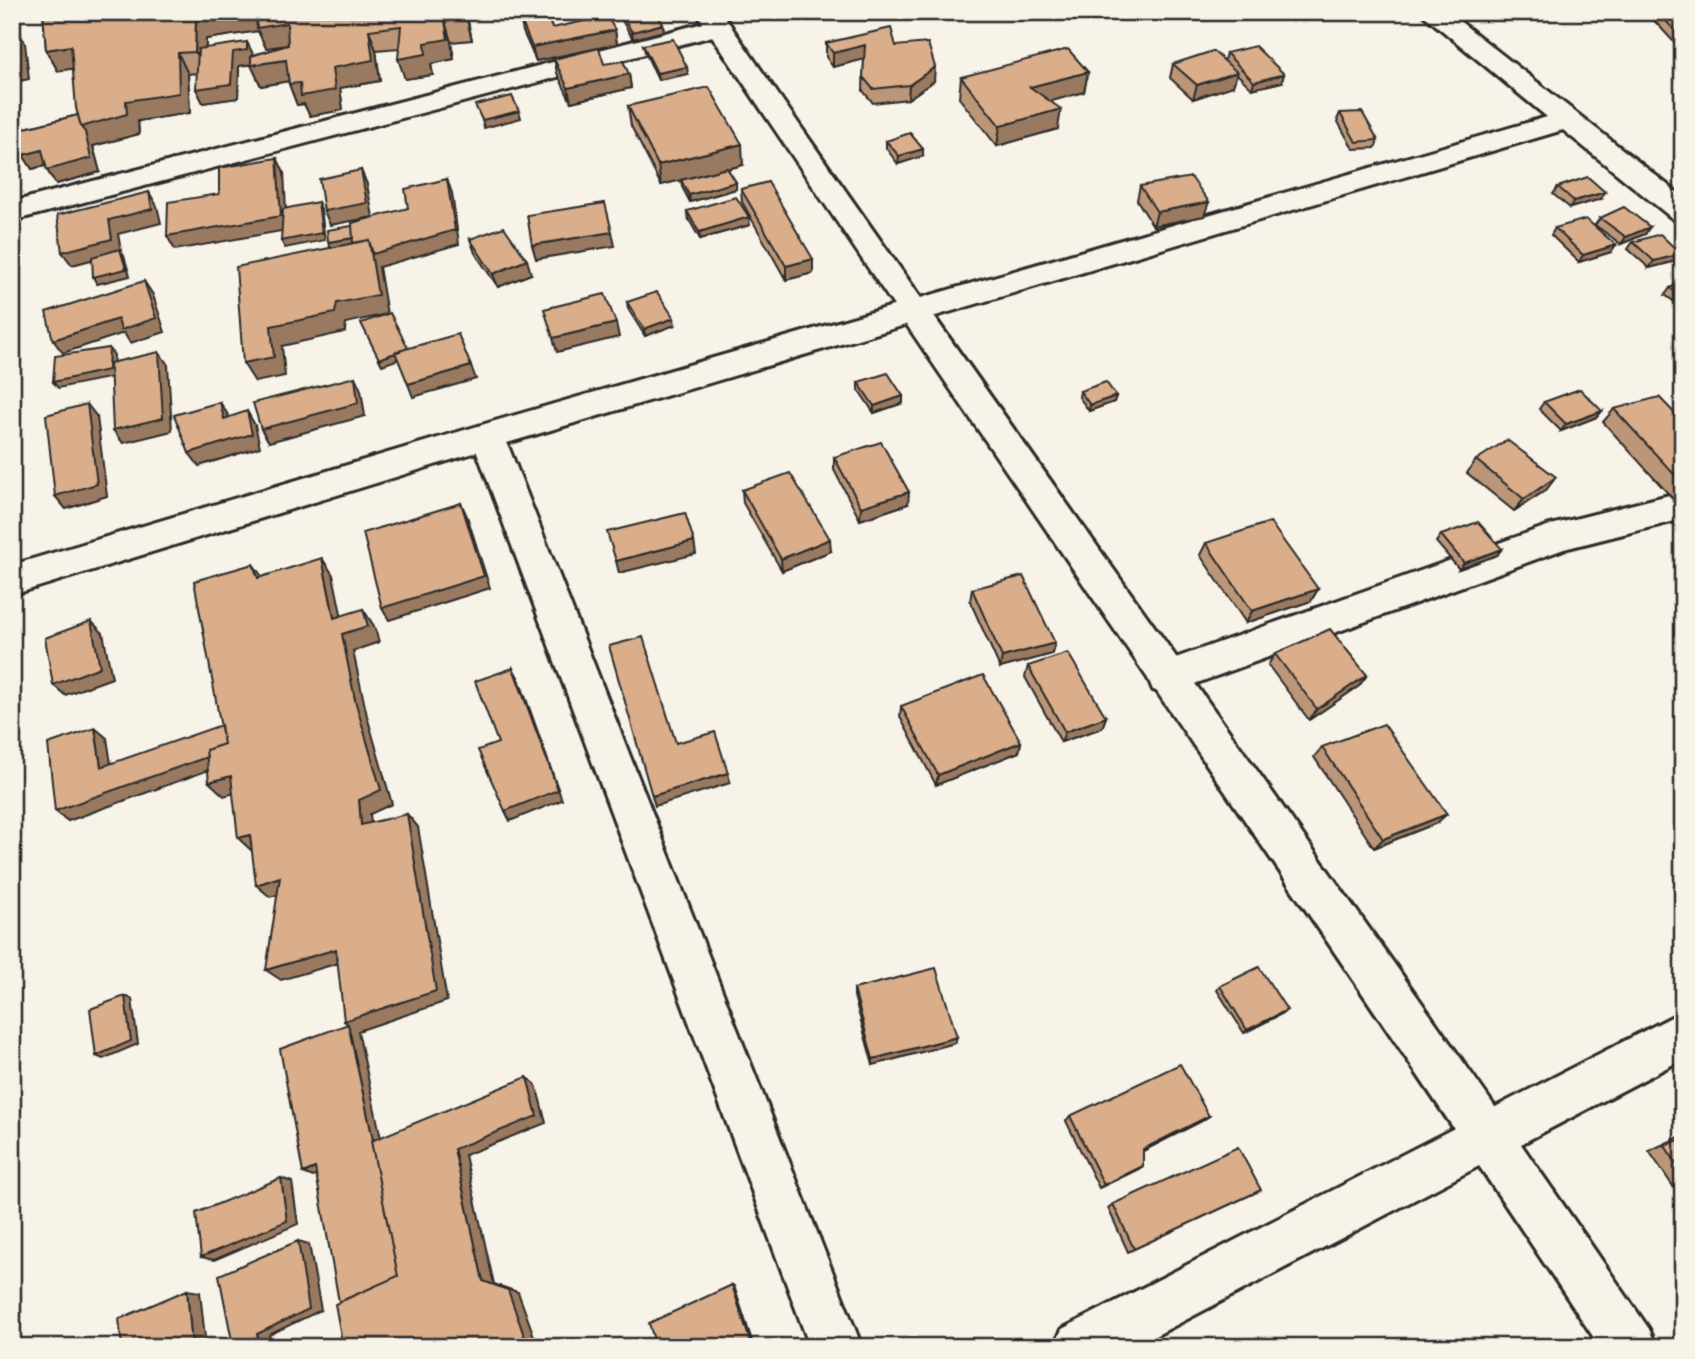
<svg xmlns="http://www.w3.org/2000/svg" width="1695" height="1359" font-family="Sriracha,sans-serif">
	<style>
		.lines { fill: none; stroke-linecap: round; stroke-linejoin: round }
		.minor-casing { stroke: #2b2b2b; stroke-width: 6 }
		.secondary-casing { stroke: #2b2b2b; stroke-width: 6 }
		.minor { fill: #f7f3e8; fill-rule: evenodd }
		.secondary { fill: #f7f3e8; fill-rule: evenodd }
		.wall { fill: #bb9678; stroke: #2b2b2b; stroke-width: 2; fill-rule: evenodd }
		.shaded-wall { fill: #997a61; stroke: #2b2b2b; stroke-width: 2 }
		.building { fill: #daae8b; stroke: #2b2b2b; stroke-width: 2 }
	</style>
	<rect width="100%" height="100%" fill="#f7f3e8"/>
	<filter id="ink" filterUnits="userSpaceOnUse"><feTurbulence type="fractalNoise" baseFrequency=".0143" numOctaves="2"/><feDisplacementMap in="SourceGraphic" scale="14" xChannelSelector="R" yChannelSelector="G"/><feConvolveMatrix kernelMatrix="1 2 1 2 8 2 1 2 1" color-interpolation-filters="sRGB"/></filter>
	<g filter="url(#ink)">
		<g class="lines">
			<g class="minor-casing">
				<path id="minor" d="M1420,12H1448L1683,197V221L1673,219L1563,130L507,443L862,1347H810L477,452L12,595V565L488,423L1547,117Z
					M719,19L728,22L732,27L728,32L12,221V202Z
					M1673,494L1683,497V519L1564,549L1167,694L1153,690L1148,678L1153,666L1547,526Z
					M1683,1011V1059L1134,1347H1054L1062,1329Z"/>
			</g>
			<g class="secondary-casing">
				<path id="secondary" d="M696,12H721C1026,454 1345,886 1649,1329L1657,1347H1600C1303,899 994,459 696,12Z"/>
			</g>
			<use href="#minor" class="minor"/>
			<use href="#secondary" class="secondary"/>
		</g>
		<path class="wall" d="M43,12H466L472,40L451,42L454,59L431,64L433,75L405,79L399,48L376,50L380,81L340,88L343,110L310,116L304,104L297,105L288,81L261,86L251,64L239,66L238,98L203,103L197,73L188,74L190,113L138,121L139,134L93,146L100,172L56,184L47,170L46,166L32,169L20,119L25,128L78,115L73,68L58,71L46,50ZM258,31L266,48L288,45L253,55L206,48V39Z
			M542,12H559L546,14L552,28L615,30L617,44L536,61L523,32L520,18L542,13Z
			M620,12L664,31L633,39L621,19Z
			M1019,12H1066L1026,21Z
			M1649,12H1678L1683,17V52L1648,14Z
			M826,43L896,46L934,81L908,99L873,103L863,91L864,59L833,67L826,57Z
			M643,45L688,74L658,80L645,52Z
			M1226,53L1282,82L1252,89L1237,74L1233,86L1193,99L1170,78L1173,64L1224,60Z
			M554,59L604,64L629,74L631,88L571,102L557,73Z
			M1088,72L1084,92L1050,101L1058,129L997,146L959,98L961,77Z
			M628,106L743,165L728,169L736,189L690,202L682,187L681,180L661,185L631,126Z
			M1340,113L1378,140L1375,148L1353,149L1337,120Z
			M886,141L923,156L898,164L886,148Z
			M1683,148V163L1675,156L1680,149Z
			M1140,186L1204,216L1153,226L1137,200Z
			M1558,187L1601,199L1570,208L1553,194Z
			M741,189L813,259V273L786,280L742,202Z
			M687,211L750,225L700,239L688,218Z
			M1600,218L1645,234L1621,244L1595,225Z
			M1555,228L1611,252L1579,262L1551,235Z
			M470,239L531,274L498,287L475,253Z
			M1633,242L1681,254L1676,261L1649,268L1628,249Z
			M1683,281V308L1665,295L1670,288Z
			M627,302L675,325L645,336L628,309Z
			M858,382L903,396V403L874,413L858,389Z
			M1080,391L1116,396L1114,402L1089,411L1079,397Z
			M1544,402L1602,411L1597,417L1561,431L1539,409Z
			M1614,409L1683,422V498L1674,500L1603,422Z
			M834,457L908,504L860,520L834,470Z
			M1476,460L1556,477L1546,490L1514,511L1467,473Z
			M742,490L831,551L782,571L743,503Z
			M1441,535L1497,555L1459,569L1436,542Z
			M1206,543L1318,589L1311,601L1246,623L1200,555Z
			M972,589L1052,654L1000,668L970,601Z
			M1275,654L1367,675L1359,686L1309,720L1268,665Z
			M1028,666L1106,717L1102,728L1061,742L1025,677Z
			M901,706L1021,742L1019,752L936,785L900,717Z
			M1322,747L1437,823L1374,848L1314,757Z
			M1220,986L1283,1013L1244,1033L1217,990Z
			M854,989L955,1043L873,1065L854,996Z
			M1070,1116H1209L1202,1121L1143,1151V1166L1137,1170L1099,1188L1066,1121Z
			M1683,1135V1201L1649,1151Z
			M1261,1190L1128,1252L1108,1208L1113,1204Z
			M1256,1338H1265L1269,1347H1234Z"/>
		<path class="shaded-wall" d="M238,12H304L295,44L266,48L258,31L206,39L205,72L195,52L196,18Z
			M465,12L466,13L472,40Z
			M1036,12H1066L1026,21L1027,14Z
			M1077,12H1099L1076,16Z
			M445,21L451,42L454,59L431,64L433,75L405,79L398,59L425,43Z
			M663,24L664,31L633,39L632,32Z
			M17,29L25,43L29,79L12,83V67Z
			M369,30L376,50L380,81L340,88L343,110L310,116L304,104L297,105L289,84L332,68Z
			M615,30L617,44L536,61L532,47Z
			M247,42L254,56V64L239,66L238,98L203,103L196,89L233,52Z
			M865,45V59L833,67V53Z
			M71,46L83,67L58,71L46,50Z
			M178,53L188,74L190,113L138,121L139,134L93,146L100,172L56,184L47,170L81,127L126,101Z
			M286,60L295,80L261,86L251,65Z
			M687,67L688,74L658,80L657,73Z
			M935,67L934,81L908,99L909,85Z
			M1088,72L1084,92L1027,108L1030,87Z
			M1237,72L1233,86L1193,99L1197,85Z
			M629,74L631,88L571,102L568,88Z
			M1284,74L1282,82L1252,89L1254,82Z
			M1061,109L1058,129L997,146L1000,126Z
			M519,111L521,118L484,128L482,120Z
			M20,119L29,136L12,140V132Z
			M742,144L743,165L661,185L658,165Z
			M923,149V156L898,164L899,156Z
			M42,150L51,164L32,169L23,155Z
			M277,158L284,172L287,230L175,250L167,236Z
			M361,170L367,184L373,217L330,225L324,211Z
			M447,179L452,193L459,244L379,267L387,314L346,323L345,332L282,346L285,376L255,382L243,363L271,326L337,303L369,240Z
			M736,182V189L690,202L689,195Z
			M149,192L157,206L161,223L118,234L121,251L124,256L130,276L97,284L93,277L121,252L72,265L62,252Z
			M1605,192L1601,199L1570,208L1574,201Z
			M318,202L321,209L325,240L285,248L281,241Z
			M1209,202L1204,216L1153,226L1157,212Z
			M749,217L750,225L700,239L699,232Z
			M1650,227L1645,234L1621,244L1626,237Z
			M612,232L615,246L536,259L532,245Z
			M355,238L358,245L331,249L328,242Z
			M1616,245L1611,252L1579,262L1583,255Z
			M1681,254L1676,261L1649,268L1654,261Z
			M813,259V273L786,280V266Z
			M527,260L531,274L498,287L493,274Z
			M144,281L153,295L165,332L130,343L124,333L63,353L53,340L118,319Z
			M674,318L675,325L645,336L644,329Z
			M616,323L619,337L557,352L553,338Z
			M109,348L114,355L113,377L58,388L53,382Z
			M408,348L411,355L382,365L379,359Z
			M159,352L168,365L172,431L123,443L113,430Z
			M471,366L476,379L413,397L408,384Z
			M355,377L361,390L365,416L269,442L261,429Z
			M903,396V403L874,413V406Z
			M1116,396L1114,402L1089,411L1090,405Z
			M220,402L228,415L233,432L224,419Z
			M87,404L97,417L107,496L66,509L55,496Z
			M247,411L255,425L260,447L199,466L189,453Z
			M1602,411L1597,417L1561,431L1566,424Z
			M1556,477L1546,490L1514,511L1524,499Z
			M1683,491V498L1674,500Z
			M909,492L908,504L860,520L861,507Z
			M461,503L467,516L490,588L389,620L382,608Z
			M830,539L831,551L782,571L781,559Z
			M694,541L696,554L619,573L616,561Z
			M1502,549L1497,555L1459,569L1464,563Z
			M322,558L333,575L345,633L363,609L374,626L379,642L353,651L367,716L392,804L370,814L373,839L361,825L359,800L355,700L334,618Z
			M253,564L266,582L258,578Z
			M1318,589L1311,601L1246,623L1252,611Z
			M91,621L103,633L112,678L65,695L53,685Z
			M1055,643L1052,654L1000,668L1002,657Z
			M513,668L519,679L562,800L510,821L505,811Z
			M1367,675L1359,686L1309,720L1317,709Z
			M1106,717L1102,728L1061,742L1065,732Z
			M95,728L107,738L113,777L101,767Z
			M234,734L239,759L68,821L55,811Z
			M1021,742L1019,752L936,785L938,775Z
			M728,773L730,783L655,806L652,796Z
			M231,776L246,790L224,796L209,782Z
			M407,814L418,827L447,1001L358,1031L411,1279L402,1277L348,1024L344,1021Z
			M1447,814L1437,823L1374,848L1383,839Z
			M250,835L253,852L238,838Z
			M280,877L294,890L270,897L256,885Z
			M336,949L349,960L281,980L266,970Z
			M125,996L132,999L138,1044L103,1059L96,1056Z
			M1287,1010L1283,1013L1244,1033L1247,1030Z
			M957,1037L955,1043L873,1065V1059Z
			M527,1077L536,1085L546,1123L465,1155L494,1284L518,1292L538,1347H528L483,1281L454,1149Z
			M1209,1116L1202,1121L1137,1154L1143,1149Z
			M1143,1166L1137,1170L1099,1188L1104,1185Z
			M315,1168L326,1172L313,1177L303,1173Z
			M281,1178L292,1182L298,1224L214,1260L201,1257Z
			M298,1241L309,1244L321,1310L269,1335L272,1347H260L257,1334Z
			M732,1285L734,1286L754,1347H752Z
			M187,1290L200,1292L206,1347H192Z"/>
		<path class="building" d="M43,12H238L196,18L195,52L178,53L179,93L126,101L127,114L81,127L76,108L71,46L46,50Z
			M299,12H465L466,19L445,21L448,39L425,43L426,54L398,59L401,26L369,30L373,60L332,68L335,90L301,96L300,83L289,84L286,60L251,65V56L288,45L287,23L257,28L256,19Z
			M545,12L552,28L607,16L615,30L532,47L520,18Z
			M620,12H656L663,24L632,32Z
			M1658,12H1678L1683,17V40Z
			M891,28L896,46L928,43L935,67L909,85L873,89L863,77L865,45L833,53L826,43Z
			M17,29L20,65L12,67V30Z
			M673,39L687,67L657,73L643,45Z
			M247,42V50L233,52L231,84L196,89L198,49Z
			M1255,46L1284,74L1254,82L1226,53Z
			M599,48L604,64L623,61L629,74L568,88L554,59Z
			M1068,49L1088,72L1030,87L1061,109L1000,126L961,77Z
			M1213,51L1237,72L1197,85L1173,64Z
			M709,87L742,144L658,165L628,106Z
			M512,96L519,111L482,120L475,105Z
			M1362,112L1378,140L1356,142L1340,113Z
			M78,115L81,127L85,132L91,158L47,170L42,150L23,155L17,130Z
			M20,119L24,129L12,132V121Z
			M910,133L923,149L899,156L886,141Z
			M277,158L281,216L167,236L168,202L219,194V168Z
			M727,168L736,182L689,195L681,180Z
			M361,170L367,203L324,211L319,179Z
			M1191,177L1209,202L1157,212L1140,186Z
			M1588,177L1605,192L1574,201L1558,187Z
			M447,179L455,230L373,254L369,240L353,243L352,223L408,208L405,189Z
			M768,182L813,259L786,266L741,189Z
			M149,192L152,209L109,220L112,239L62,252L57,215Z
			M736,197L749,217L699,232L687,211Z
			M318,202L322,233L281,241L283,209Z
			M605,203L612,232L532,245L527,215Z
			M1624,207L1650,227L1626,237L1600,218Z
			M1586,219L1616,245L1583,255L1555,228Z
			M352,226L353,238L328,242L327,230Z
			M504,227L527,260L493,274L470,239Z
			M1660,234L1681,254L1654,261L1633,242Z
			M369,240L378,295L337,303L335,313L271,326L274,357L243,363L236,267Z
			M120,249L126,269L93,277L92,257Z
			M144,281L156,318L121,330L118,319L53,340L46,312Z
			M1683,281V297L1670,288Z
			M657,292L674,318L644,329L627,302Z
			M605,294L616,323L553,338L544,309Z
			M390,313L408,348L379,359L361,323Z
			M458,334L471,366L408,384L395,352Z
			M109,348L108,370L53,382L55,356Z
			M159,352L163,418L113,430L110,363Z
			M888,373L903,396L874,406L858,382Z
			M355,377L358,403L261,429L253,403Z
			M1106,382L1116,396L1090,405L1080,391Z
			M1580,389L1602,411L1566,424L1544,402Z
			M1659,397L1683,422V484L1614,409Z
			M220,402L224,419L247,411L252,434L189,453L174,415Z
			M87,404L97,484L55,496L46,415Z
			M1507,440L1556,477L1524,499L1476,460Z
			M881,442L909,492L861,507L834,457Z
			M790,473L830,539L781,559L742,490Z
			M461,503L484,576L382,608L363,533Z
			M685,513L694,541L616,561L607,532Z
			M1270,522L1318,589L1252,611L1206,543Z
			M1478,522L1502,549L1464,563L1441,535Z
			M322,558L334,618L363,609L368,626L342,634L355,700L381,790L359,800L361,825L407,814L436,991L344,1021L336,949L266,970L280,877L256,885L250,835L238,838L231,776L209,782L206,750L224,744L194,581L253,564L258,578Z
			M1023,576L1055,643L1002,657L972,589Z
			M91,621L100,667L53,685L45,638Z
			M1330,629L1367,675L1317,709L1275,654Z
			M643,637L676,743L715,732L728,773L652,796L609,646Z
			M1068,653L1106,717L1065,732L1028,666Z
			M513,668L558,790L505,811L478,750L498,743L475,681Z
			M983,675L1021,742L938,775L901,706Z
			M1384,724L1447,814L1383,839L1322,747Z
			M221,725L224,744L206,750L207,757L55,811L48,744L95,728L101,767Z
			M1259,967L1287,1010L1247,1030L1220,986Z
			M936,968L957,1037L873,1059L854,989Z
			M125,996L131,1041L96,1056L90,1009Z
			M348,1024L373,1140L371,1141L398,1276L339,1302L315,1168L303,1173L280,1049Z
			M1180,1064L1209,1116L1143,1149V1166L1104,1185L1070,1116Z
			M527,1077L537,1116L454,1149L483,1281L508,1290L528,1347H343L335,1304L398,1276L371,1141Z
			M1683,1138V1173L1665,1146Z
			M1238,1147L1261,1190L1134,1249L1113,1204Z
			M281,1178L287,1221L201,1257L196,1213Z
			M298,1241L309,1309L257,1334L260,1347H232L233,1346L219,1275Z
			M732,1285L752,1347H656L649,1323Z
			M187,1290L192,1347H122L119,1319Z
			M1265,1338L1269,1347H1241Z"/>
	</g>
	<rect width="1695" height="1359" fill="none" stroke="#f7f3e8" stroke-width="42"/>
	<rect x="21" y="21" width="1653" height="1317" fill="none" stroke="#2b2b2b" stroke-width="2.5" filter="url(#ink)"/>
</svg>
